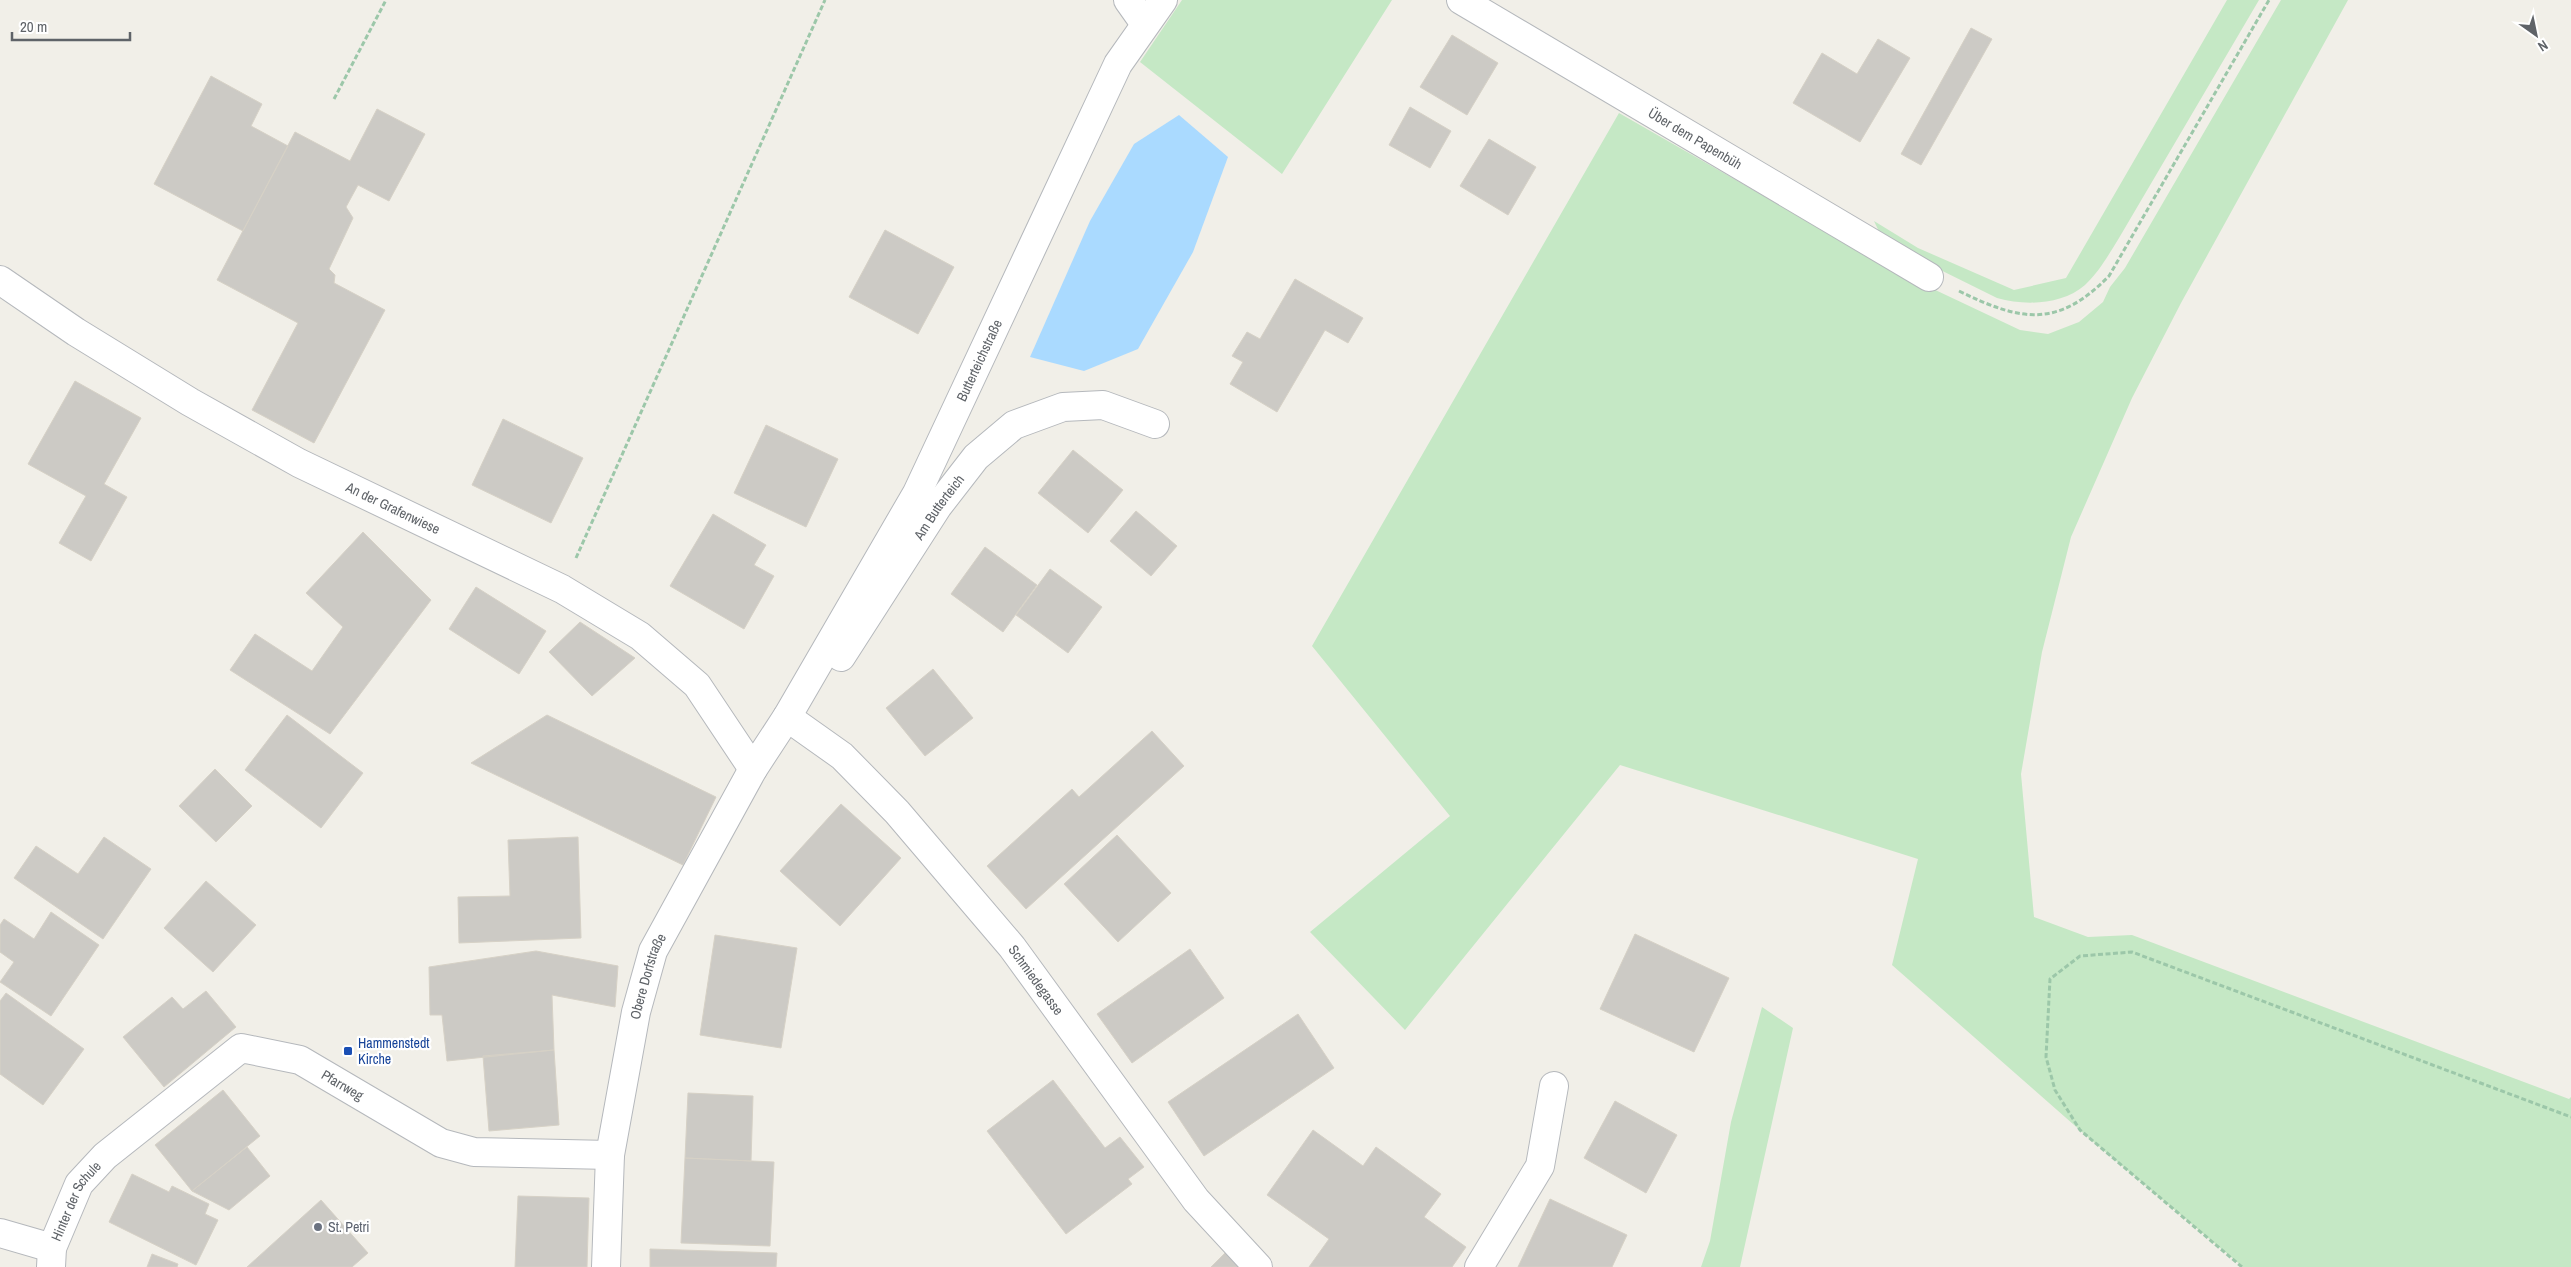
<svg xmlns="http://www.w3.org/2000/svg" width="2571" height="1267" font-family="'Archivo Narrow',sans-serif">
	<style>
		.green { fill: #c5e8c5 }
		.water { fill: #aadaff }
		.building { fill: #cccac5; stroke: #d6d1c6 }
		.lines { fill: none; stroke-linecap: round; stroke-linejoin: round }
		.minor-casing { stroke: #b5b8bc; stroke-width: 30 }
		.path { stroke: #9cc7a9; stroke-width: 3; stroke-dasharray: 5 2.5; stroke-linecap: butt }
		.minor { stroke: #fff; stroke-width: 28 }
		.transit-dot { fill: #1a4fb4; stroke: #fff; stroke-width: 2 }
		.worship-dot { fill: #6b7280; stroke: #fff; stroke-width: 2 }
		.labels { text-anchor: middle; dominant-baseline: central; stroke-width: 4.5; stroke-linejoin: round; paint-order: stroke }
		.street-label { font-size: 14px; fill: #5f6368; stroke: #fff }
		.transit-label { font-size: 14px; fill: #164399; stroke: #fff; text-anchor: start }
		.worship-label { font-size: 14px; fill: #5b616d; stroke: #fff; text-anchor: start }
	</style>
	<rect width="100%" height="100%" fill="#f1efe8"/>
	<path class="green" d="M1182,0H1392L1282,174L1140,62Z
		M2227,0H2259L2119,238C2109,254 2099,272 2085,285C2062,305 2025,306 1997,298L1884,242L1874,221L1918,248L2014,290L2066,278Z
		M2281,0H2348L2181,303L2132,398L2071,537L2042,652L2021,774L2034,917L2088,937L2132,935L2569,1099L2571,1097V1267H2243L2090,1139L1892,965L1918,859L1620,765L1405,1030L1310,932L1450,816L1312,646L1619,113L1893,270L2020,330L2048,334L2079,322L2103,302L2110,287L2125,268Z
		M1762,1007L1793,1028L1740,1267H1701L1710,1241L1731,1122Z"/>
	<path class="water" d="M1179,115L1228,157L1193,252L1138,349L1084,371L1030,357L1090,221L1134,144Z"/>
	<path class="building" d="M1971,28L1992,39L1921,165L1901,154Z
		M1452,35L1498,63L1467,115L1420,87Z
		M1878,39L1910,58L1860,142L1793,103L1822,53L1857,74Z
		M211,76L262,104L251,126L288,146L243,231L154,184Z
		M1410,107L1451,131L1430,168L1389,145Z
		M377,109L425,134L389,201L358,185L346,207L353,218L329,269L335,275L334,283L385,310L314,443L252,410L298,323L217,280L295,132L350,161Z
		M1489,139L1536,167L1508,215L1460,186Z
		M885,230L954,267L918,334L849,297Z
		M1295,279L1363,318L1348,343L1325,330L1277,412L1230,384L1243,362L1232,356L1247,332L1260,339Z
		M75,381L141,418L104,484L127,497L91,561L59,543L86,496L28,464Z
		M503,419L583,458L551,523L472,485Z
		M766,425L838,459L806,527L734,493Z
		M1073,450L1123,490L1088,533L1038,493Z
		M1136,511L1177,546L1151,576L1110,541Z
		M713,514L766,545L754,565L774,576L744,629L670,586Z
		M363,532L431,600L330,734L230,670L255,634L312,671L343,627L306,593Z
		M985,547L1037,585L1003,632L951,594Z
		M1050,569L1102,607L1068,653L1016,615Z
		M476,587L546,631L519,674L449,629Z
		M580,622L635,658L592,696L549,652Z
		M933,669L973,718L925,756L886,708Z
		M287,715L363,773L321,828L245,770Z
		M547,715L716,797L683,865L471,763Z
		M1152,731L1184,766L1026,909L987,866L1072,789L1079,797Z
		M215,769L252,806L216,842L179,806Z
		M841,804L901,858L840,926L780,871Z
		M1117,835L1171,893L1118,942L1064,884Z
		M104,837L151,869L103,939L14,878L36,846L78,874Z
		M578,837L581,938L459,943L458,897L510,896L508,840Z
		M206,881L256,925L213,972L164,928Z
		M51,912L99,945L51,1016L0,982L14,962L0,952V925L4,919L34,939Z
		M1635,934L1729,978L1694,1052L1600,1009Z
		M715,935L797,948L781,1048L700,1035Z
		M1190,949L1224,998L1132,1063L1097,1014Z
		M536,951L618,966L615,1007L552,995L554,1050L447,1061L442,1015H430L429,967Z
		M206,991L236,1027L164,1087L123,1037L172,997L183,1009Z
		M6,993L84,1049L43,1105L0,1074V1001Z
		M1298,1014L1334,1068L1204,1156L1168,1102Z
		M554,1050L559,1125L489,1131L483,1056Z
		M1053,1080L1105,1148L1120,1137L1144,1167L1128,1179L1132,1184L1066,1234L987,1131Z
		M223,1090L260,1136L192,1191L155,1145Z
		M688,1093L753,1096L751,1161L685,1158Z
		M1615,1101L1677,1135L1646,1193L1584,1158Z
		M1313,1130L1363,1166L1376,1147L1441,1194L1424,1217L1466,1247L1452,1267H1309L1329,1239L1267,1195Z
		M247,1147L270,1176L229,1210L192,1191Z
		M685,1158L774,1162L770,1246L681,1243Z
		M132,1174L169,1192L172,1186L209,1204L205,1214L218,1220L196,1265L109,1222Z
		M518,1196L589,1198L587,1267H515Z
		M1550,1199L1627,1235L1612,1267H1518Z
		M321,1200L368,1253L352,1267H247Z
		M650,1249L777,1253L776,1267H650Z
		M1227,1251L1243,1267H1211Z
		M152,1254L178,1264L177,1267H147Z"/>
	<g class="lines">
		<g class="minor-casing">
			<g id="minor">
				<path d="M1128,0L1145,24"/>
				<path id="s1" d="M1461,0L1929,277"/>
				<path id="s2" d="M0,280L76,332L190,402L299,463L562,589L640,636L697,685L753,769"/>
				<path id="s3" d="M841,657L938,506L976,457L1014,425L1063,407L1103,405L1155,424"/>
				<path id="s4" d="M787,717L842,756L897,812L1012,947L1196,1200L1258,1267"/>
				<path d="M0,1233L52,1248"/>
				<path id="s5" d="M51,1267L52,1248L79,1184L105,1156L241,1048L300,1060L441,1143L474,1152L610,1155"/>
				<path id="s6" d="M606,1267L610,1155L636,1012L653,951L753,769L787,717L917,493L1118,64L1163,0"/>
				<path d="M1479,1267L1540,1166L1554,1086"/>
			</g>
		</g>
		<path class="path" d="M334,99L386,0
			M1959,291C2022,322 2058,328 2109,276L2269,0
			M576,558L825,0
			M2242,1267L2080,1130L2055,1090L2046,1057L2050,979L2080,956L2132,952L2571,1117"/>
		<use href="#minor" class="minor"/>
	</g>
	<rect class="transit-dot" x="343" y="1046" width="10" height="10" rx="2.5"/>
	<circle class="worship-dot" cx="318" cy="1227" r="5"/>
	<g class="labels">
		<g class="street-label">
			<text stroke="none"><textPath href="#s1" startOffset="272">Über dem Papenbüh</textPath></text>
			<text stroke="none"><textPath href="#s6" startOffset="996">Butterteichstraße</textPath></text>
			<text stroke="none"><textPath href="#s2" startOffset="455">An der Grafenwiese</textPath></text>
			<text stroke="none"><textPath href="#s3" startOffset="179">Am Butterteich</textPath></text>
			<text stroke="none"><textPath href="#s6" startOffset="295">Obere Dorfstraße</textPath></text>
			<text stroke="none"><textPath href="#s4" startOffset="364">Schmiedegasse</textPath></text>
			<text stroke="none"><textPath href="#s5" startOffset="410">Pfarrweg</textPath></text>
			<text stroke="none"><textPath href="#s5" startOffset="72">Hinter der Schule</textPath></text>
		</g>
		<g class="transit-label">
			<text x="358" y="1043">Hammenstedt<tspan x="358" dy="16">Kirche</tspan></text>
		</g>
		<g class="worship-label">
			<text x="328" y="1227">St. Petri</text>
		</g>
	</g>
	<g transform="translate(2536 35) rotate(147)" stroke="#ffffff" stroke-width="4" paint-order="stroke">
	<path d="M0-4L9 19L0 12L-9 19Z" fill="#5f6368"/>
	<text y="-8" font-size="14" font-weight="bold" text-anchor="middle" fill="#5f6368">N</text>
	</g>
	<path d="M12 32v8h118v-8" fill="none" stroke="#5f6368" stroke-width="2.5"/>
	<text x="20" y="32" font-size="15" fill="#5f6368" stroke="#ffffff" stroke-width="4" paint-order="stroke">20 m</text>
</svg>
